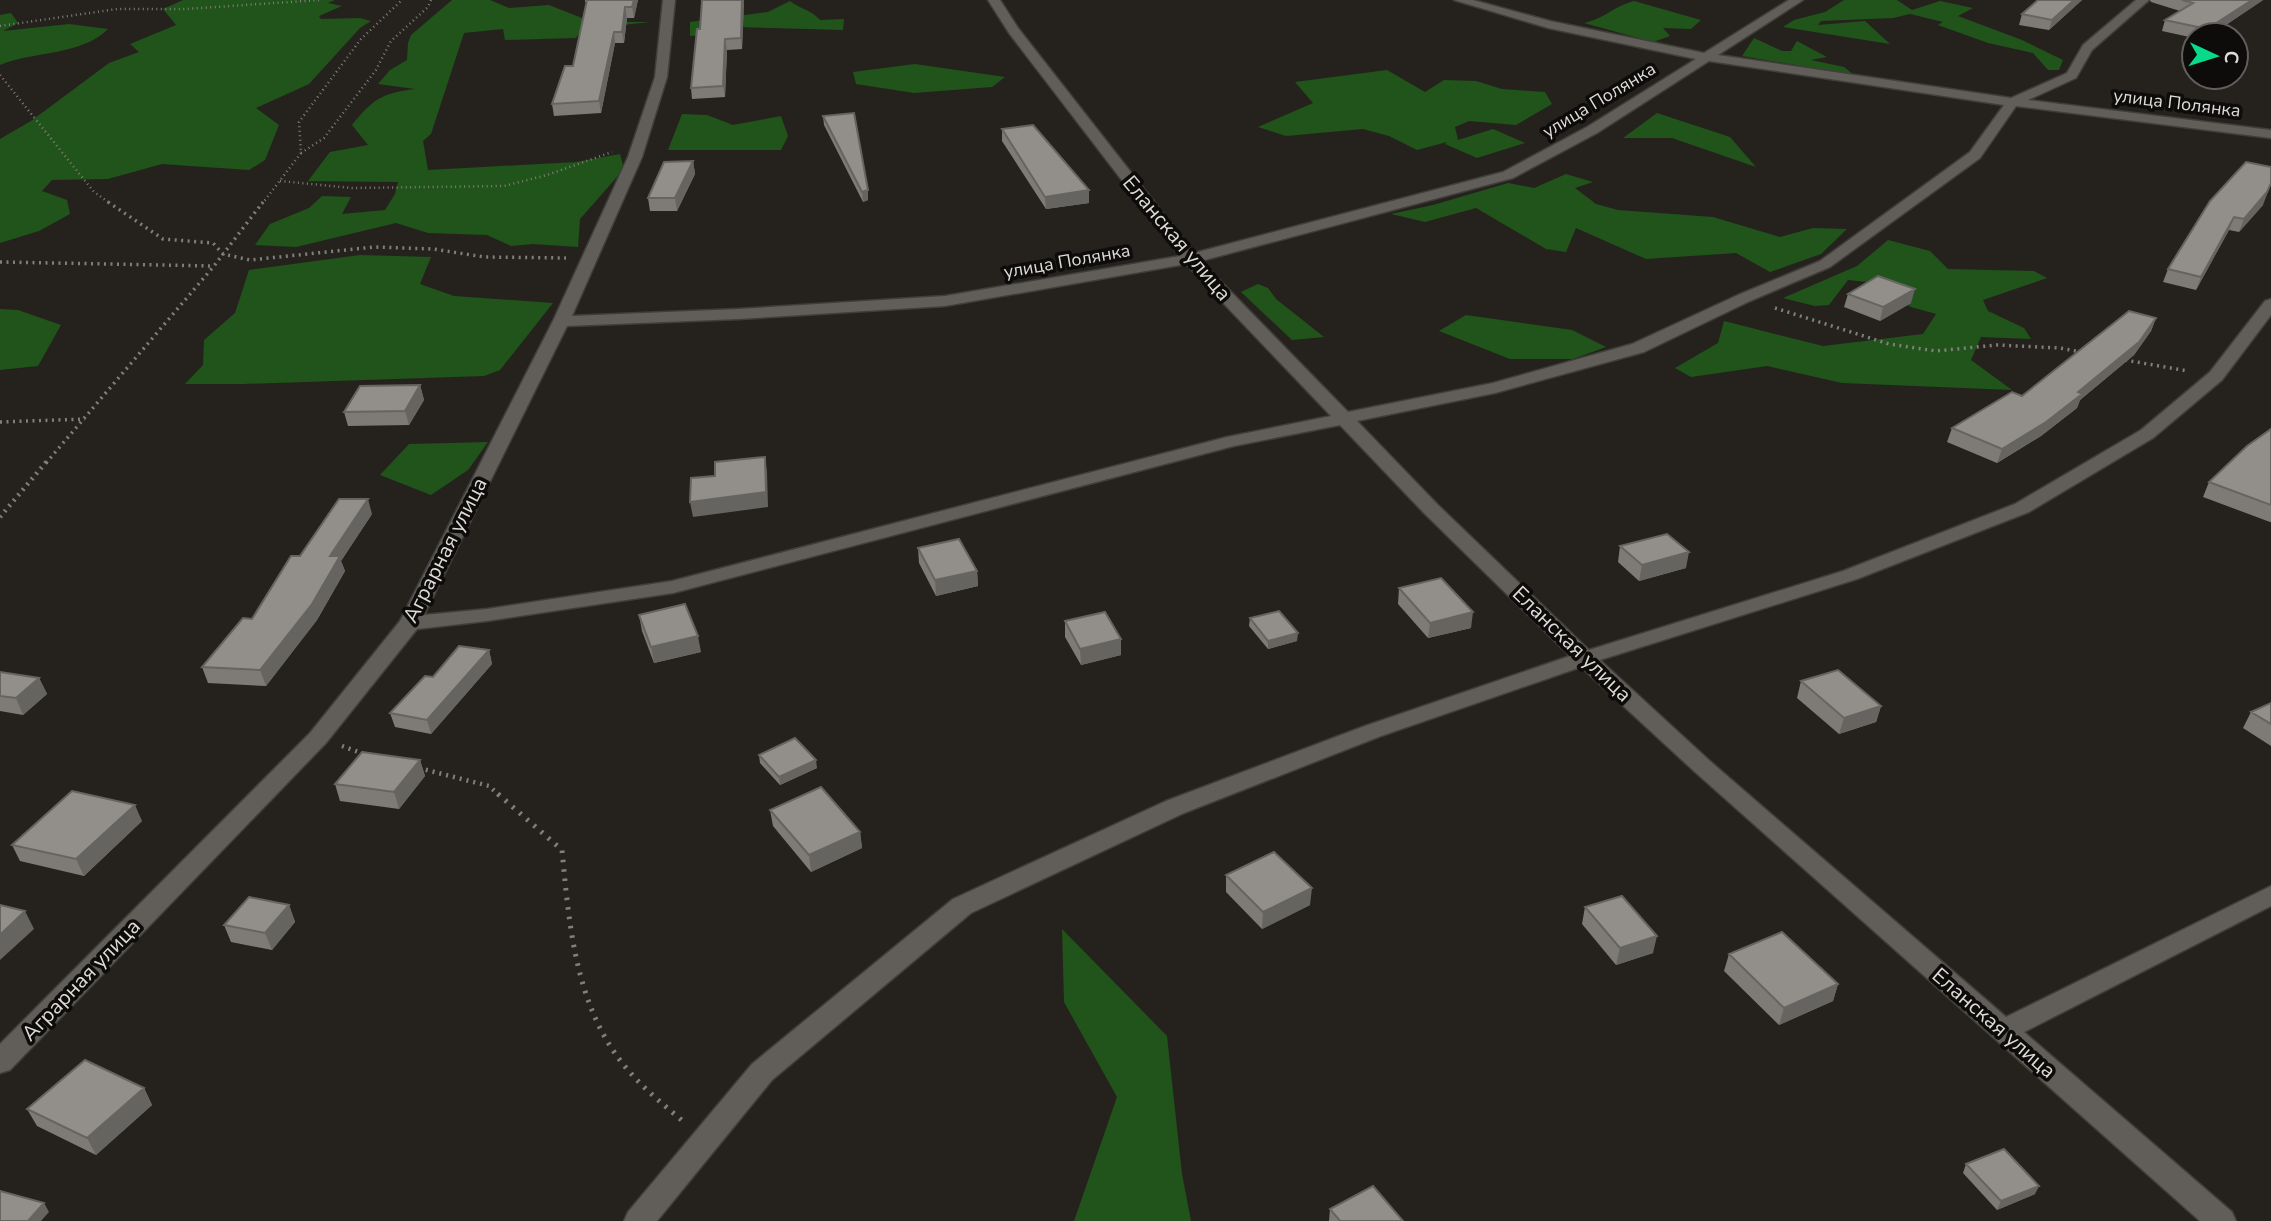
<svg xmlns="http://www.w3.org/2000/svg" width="2271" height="1221" font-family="'Nunito Sans',sans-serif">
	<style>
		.green { fill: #20541a }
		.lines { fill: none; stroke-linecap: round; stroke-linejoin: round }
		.minor-casing { stroke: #403e3a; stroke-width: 3 }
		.path-far3 { stroke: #817f7b; stroke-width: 2.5; stroke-dasharray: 1 3.5; stroke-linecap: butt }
		.path-far2 { stroke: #817f7b; stroke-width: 3.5; stroke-dasharray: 2 4.5; stroke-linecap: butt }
		.path-far1 { stroke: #817f7b; stroke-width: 4.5; stroke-dasharray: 2 5; stroke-linecap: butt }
		.path { stroke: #817f7b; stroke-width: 5; stroke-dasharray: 2.5 7; stroke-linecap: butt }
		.minor { fill: #615e59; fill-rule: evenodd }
		.wall { fill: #7e7b77 }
		.shaded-wall { fill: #666461 }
		.building { fill: #928f8a; stroke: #666461; stroke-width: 2 }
		.labels { text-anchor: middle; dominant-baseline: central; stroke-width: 7; stroke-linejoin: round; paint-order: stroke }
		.far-street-label { font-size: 18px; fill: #dedcd9; stroke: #0d0c0a }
		.street-label { font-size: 21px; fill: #dedcd9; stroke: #0d0c0a }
	</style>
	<rect width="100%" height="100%" fill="#25221e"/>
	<path class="green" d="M183,0H335L328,3L342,6L319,16L321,19L360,18L371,21L360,28L309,84L256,108L279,125L265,160L249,170L162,164L108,179L52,180L42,191L67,200L70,214L39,231L0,243V139L31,121L109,63L139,52L130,44L176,25L163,9Z
		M452,0H490L509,8L549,5L592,22H651L582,29L576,38L505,40L503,29L464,33L431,134L423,141L428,170L576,162L620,154L624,169L580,219L578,247L533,244L511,246L487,235L428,233L396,223L296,247L255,245L270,224L309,208L322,196L351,197L342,214L385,210L395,194L398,182L308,181L330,152L368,145L352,125C373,99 382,93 415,89L378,84L390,70L407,60L408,43L411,35Z
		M1844,0H1897L1912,10L1940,1L1973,8L1958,16L2022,40L2063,60L2059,70H2048L2033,53L1988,43L1938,25L1943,22L1910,14L1893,18L1821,21L1818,25L1865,21L1890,44L1783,27L1794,20L1825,12Z
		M790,1C800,9 812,10 820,20L844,19L843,30L737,27L741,33L690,36V22L768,12Z
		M1634,1L1701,20L1691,29L1663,28L1670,36L1653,42L1584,23C1606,18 1612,7 1634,1Z
		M11,13L18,23L3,31L69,24L108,29C81,56 33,51 0,65V15Z
		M1754,38L1782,51H1791L1797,41L1827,57L1811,60L1844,67L1854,75L1742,56Z
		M915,64L1005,77L992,87L914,93L856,84L853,72Z
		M1387,70L1425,92L1444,80L1476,81L1502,89L1545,92L1552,104L1516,125L1469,121L1455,127L1458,140L1493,129L1525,143L1477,158L1445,144L1447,142L1417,150L1389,136L1363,129L1286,136L1258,127L1313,103L1295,82Z
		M1657,113L1730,137L1756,167L1672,138H1623Z
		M682,114L707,115L733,125L781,116L788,136L781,150H668Z
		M1566,174L1593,182L1575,188L1596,204L1618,210L1713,217L1780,237L1813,228L1847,229L1821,254L1770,272L1736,253L1646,259L1576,228L1566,252L1546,249L1476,208L1425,222L1391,214L1433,205L1508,183L1534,188Z
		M1888,240L1930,251L1948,269L2034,271L2047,278L1983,300L1988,311L2024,328L2031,339L1981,337L1971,360L2012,390L1842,383L1767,366L1691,377L1675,368L1718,343L1724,321L1823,346L1923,334L1936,314L1911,307L1868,282L1848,280L1829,305L1815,306L1783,298L1857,266Z
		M360,255L431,257L420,284L454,296L553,303L500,370L484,376L243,384H185L203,365L204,340L235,313L249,270Z
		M1258,284L1268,288L1276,299L1324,337L1292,340L1241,292Z
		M0,309L18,310L61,325L38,366L0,370Z
		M1466,315L1572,330L1606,347L1573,359H1510L1439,331Z
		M488,442L468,470L431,495L380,475L409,444Z
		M1062,929L1167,1036L1182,1174L1191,1221H1074L1117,1097L1064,1002Z"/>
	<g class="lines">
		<g class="minor-casing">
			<path id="minor" d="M663,0H675L667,77L642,157L572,316L739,309L945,296L1180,256L1009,33L988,0H1000L1018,28L1194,253L1503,172L1587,127L1696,59L1548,28L1454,0H1473L1550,21L1704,53L1789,0H1803L1718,55L2011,98L2067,73L2083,45L2136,0H2149L2092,50L2076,78L2028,100L2271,130V138L2016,106L1980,158L1830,267L1750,301L1644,352L1495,393L1357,421L1438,505L1589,650L1843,571L2015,504L2141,430L2210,372L2265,301L2271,299V315L2222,380L2153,438L2029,512L1857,579L1600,660L1711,762L2006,1017L2271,886V906L2024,1032L2232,1212L2236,1221H2200L1695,772L1581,667L1381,736L1184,813L971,913L772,1080L657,1221H624L628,1212L752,1064L953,899L1166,801L1365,726L1570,656L1424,513L1340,425L1234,446L673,593L487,621L417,629L326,743L10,1070L0,1073V1044L310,733L400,621L553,321L628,157L655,77ZM1709,61L2004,105L1970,152L1820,261L1738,295L1632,344L1493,383L1348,412L1201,261L1513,178L1597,133ZM1186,264L1331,416L1227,437L672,581L487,609L424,615L567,326L739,319L945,306Z"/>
		</g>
		<path class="path-far3" d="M0,26L117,9H186L319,0
			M0,75L94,192L111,204
			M301,153L324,138L376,70L391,41L428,7L431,0
			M280,181L352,188L504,186L547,175L612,152
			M262,204L301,153L299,122L361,39L402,0"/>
		<path class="path-far2" d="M108,202L163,239L213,243L223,254L250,260L374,247L433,249L484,257L566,258
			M0,262L214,266
			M1775,308L1889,344L1936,351L1997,345L2060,348L2081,352
			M2125,360L2188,371
			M0,422L85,419
			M46,463L214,266L263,202"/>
		<path class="path-far1" d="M0,517L47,461
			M342,746L364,754
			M419,768L489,786L500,796"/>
		<path class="path" d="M498,794L562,850C569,923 575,1004 623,1064C641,1087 663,1104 685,1123"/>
		<use href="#minor" class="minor"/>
	</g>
	<path class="wall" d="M585,0H638L634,18H627L624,43H615L601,113L554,116L552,104L573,66L587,2H585Z
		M744,0L742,49L727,50L725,97L692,99L691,88L700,29Z
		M2038,0H2082L2049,30L2019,25L2022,14Z
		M2150,0H2263L2211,35H2194V38L2162,31L2165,20L2180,11L2151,2Z
		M823,116L868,200L863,202L824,125Z
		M1002,129L1089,203L1046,209L1002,141Z
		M693,161L695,174L677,211H650L648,198Z
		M2210,201L2263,205L2239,232L2229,230L2196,290L2163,282L2168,269Z
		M1848,294L1911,303L1880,321L1844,307Z
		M2156,318L2151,331L2134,355L2080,400L2077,408L2041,436L1997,463L1947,442L1952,428L2022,396Z
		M420,385L424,400L409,425L348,426L344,412Z
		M2271,429V522H2270L2203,497L2209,482Z
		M372,514L341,561L345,571L317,620L266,686L208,683L202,667L252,619L300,556Z
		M1620,546L1686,568L1639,581L1618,562Z
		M918,548L977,571L978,586L936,596L919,563Z
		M1399,588L1471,628L1428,638L1398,604Z
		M639,615L701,652L654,663L642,631Z
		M1250,618L1297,641L1268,649L1249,626Z
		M1065,621L1121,655L1081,665L1065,637Z
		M489,650L492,664L431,734L395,727L390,713L433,677Z
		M0,672L39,678L47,694L23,715L0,711Z
		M1801,681L1881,706L1876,722L1839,734L1797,698Z
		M2271,703V746L2243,728L2251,712Z
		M759,755L817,768L780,785L760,763Z
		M420,760L425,776L399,809L340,801L335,784Z
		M770,810L860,832L862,848L811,872L773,826Z
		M142,821L84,876L20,861L12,845Z
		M1226,875L1310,905L1262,929L1226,892Z
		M289,905L295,922L272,950L231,942L224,925Z
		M1585,907L1653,953L1616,965L1582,924Z
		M1729,954L1838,984L1833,1001L1779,1025L1724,971Z
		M144,1088L152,1105L96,1155L37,1126L27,1109Z
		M1966,1164L2035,1194L1997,1210L1963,1173Z
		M1330,1209L1403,1221H1329Z"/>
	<path class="shaded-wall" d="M634,0H638L634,18L632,7Z
		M742,0H744L742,49L741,38Z
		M2074,0H2082L2049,30L2052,20Z
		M2252,0H2263L2211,35H2205L2207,29Z
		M625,7L627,18L624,43L622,32Z
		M614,32L615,43L601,113L599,101Z
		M725,39L727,50L725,97L723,86Z
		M693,161L695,174L677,211L675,198Z
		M2271,184L2263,205L2239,232L2244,219Z
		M868,190V200L863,202L862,192Z
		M1089,190V203L1046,209L1045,197Z
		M2234,217L2229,230L2196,290L2201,277Z
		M1915,289L1911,303L1880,321L1883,307Z
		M2156,318L2151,331L2134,355L2080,400L2077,408L2041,436L1997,463L2002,449Z
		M420,385L424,400L409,425L405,411Z
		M765,457L767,472L768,507L693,517L690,502Z
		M368,499L372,514L341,561L345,571L317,620L266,686L260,670L330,556Z
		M1689,552L1686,568L1639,581L1642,565Z
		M977,571L978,586L936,596L935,580Z
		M1473,612L1471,628L1428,638L1430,623Z
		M1298,633L1297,641L1268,649V641Z
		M698,636L701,652L654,663L651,647Z
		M1121,639V655L1081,665L1080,649Z
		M489,650L492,664L431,734L427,720Z
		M39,678L47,694L23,715L16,698Z
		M1881,706L1876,722L1839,734L1844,718Z
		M420,760L425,776L399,809L394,792Z
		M816,760L817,768L780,785L779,777Z
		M135,805L142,821L84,876L76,859Z
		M860,832L862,848L811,872L809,855Z
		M1312,888L1310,905L1262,929L1263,912Z
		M289,905L295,922L272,950L265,933Z
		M25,911L34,929L0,960V935Z
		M1657,936L1653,953L1616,965L1620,948Z
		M1838,984L1833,1001L1779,1025L1784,1008Z
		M144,1088L152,1105L96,1155L87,1138Z
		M2039,1186L2035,1194L1997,1210L2001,1201Z
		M44,1203L49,1212L41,1221H28Z"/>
	<path class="building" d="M587,0H634L632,7H625L622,32H614L599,101L552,104L565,66H573Z
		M702,0H742L741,38L725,39L723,86L691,88L697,29H700Z
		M2038,0H2074L2052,20L2022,14Z
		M2182,0H2252L2207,29L2165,20L2193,3Z
		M854,113L868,190L862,192L823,116Z
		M1033,125L1089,190L1045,197L1002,129Z
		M693,161L675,198H648L664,162Z
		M2246,162L2271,167V183L2267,192L2244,219L2234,217L2201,277L2168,269L2210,201Z
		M1878,276L1915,289L1883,307L1848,294Z
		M2129,311L2156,318L2139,342L2078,392L2082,394L2046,422L2002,449L1952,428L2012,392L2022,396Z
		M420,385L405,411L344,412L360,386Z
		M2271,429V505L2209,482L2247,446Z
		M765,457L766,492L690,502L691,478L715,476V462Z
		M339,499H368L330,556H340L312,604L260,670L202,667L243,618L252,619L291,556H300Z
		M1667,534L1689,552L1642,565L1620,546Z
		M959,539L977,571L935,580L918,548Z
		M1441,578L1473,612L1430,623L1399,588Z
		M685,604L698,636L651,647L639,615Z
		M1279,611L1298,633L1268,641L1250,618Z
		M1105,612L1121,639L1080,649L1065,621Z
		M459,646L489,650L427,720L390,713L425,676L433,677Z
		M1838,670L1881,706L1844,718L1801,681Z
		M0,672L39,678L16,698L0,696Z
		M2271,703V724L2251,712Z
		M795,738L816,760L779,777L759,755Z
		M362,752L420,760L394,792L335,784Z
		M821,787L860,832L809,855L770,810Z
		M72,791L135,805L76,859L12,845Z
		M1274,852L1312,888L1263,912L1226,875Z
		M1622,896L1657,936L1620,948L1585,907Z
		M249,897L289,905L265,933L224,925Z
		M0,905L25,911L0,935Z
		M1782,932L1838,984L1784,1008L1729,954Z
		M85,1060L144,1088L87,1138L27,1109Z
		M2004,1149L2039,1186L2001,1201L1966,1164Z
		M1373,1186L1403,1221H1340L1330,1209Z
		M0,1191L44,1203L28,1221H0Z"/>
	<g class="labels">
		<g class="far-street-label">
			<text transform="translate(1599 100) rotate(-31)">улица Полянка</text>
			<text transform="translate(2177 103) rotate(7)">улица Полянка</text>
			<text transform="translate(1067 261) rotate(-10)">улица Полянка</text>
		</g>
		<g class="street-label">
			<text transform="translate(1177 238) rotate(50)">Еланская улица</text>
			<text transform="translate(445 550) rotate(-63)">Аграрная улица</text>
			<text transform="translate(1572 644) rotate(44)">Еланская улица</text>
			<text transform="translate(81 980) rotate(-46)">Аграрная улица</text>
			<text transform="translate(1994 1023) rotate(41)">Еланская улица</text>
		</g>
	</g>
	<g transform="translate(2215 56) rotate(94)"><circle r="33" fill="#0d0c0a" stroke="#615f5d" stroke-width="2"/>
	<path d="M0-5L12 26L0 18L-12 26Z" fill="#09d98b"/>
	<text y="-10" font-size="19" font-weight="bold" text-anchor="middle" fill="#dedcd9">С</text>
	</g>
</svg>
